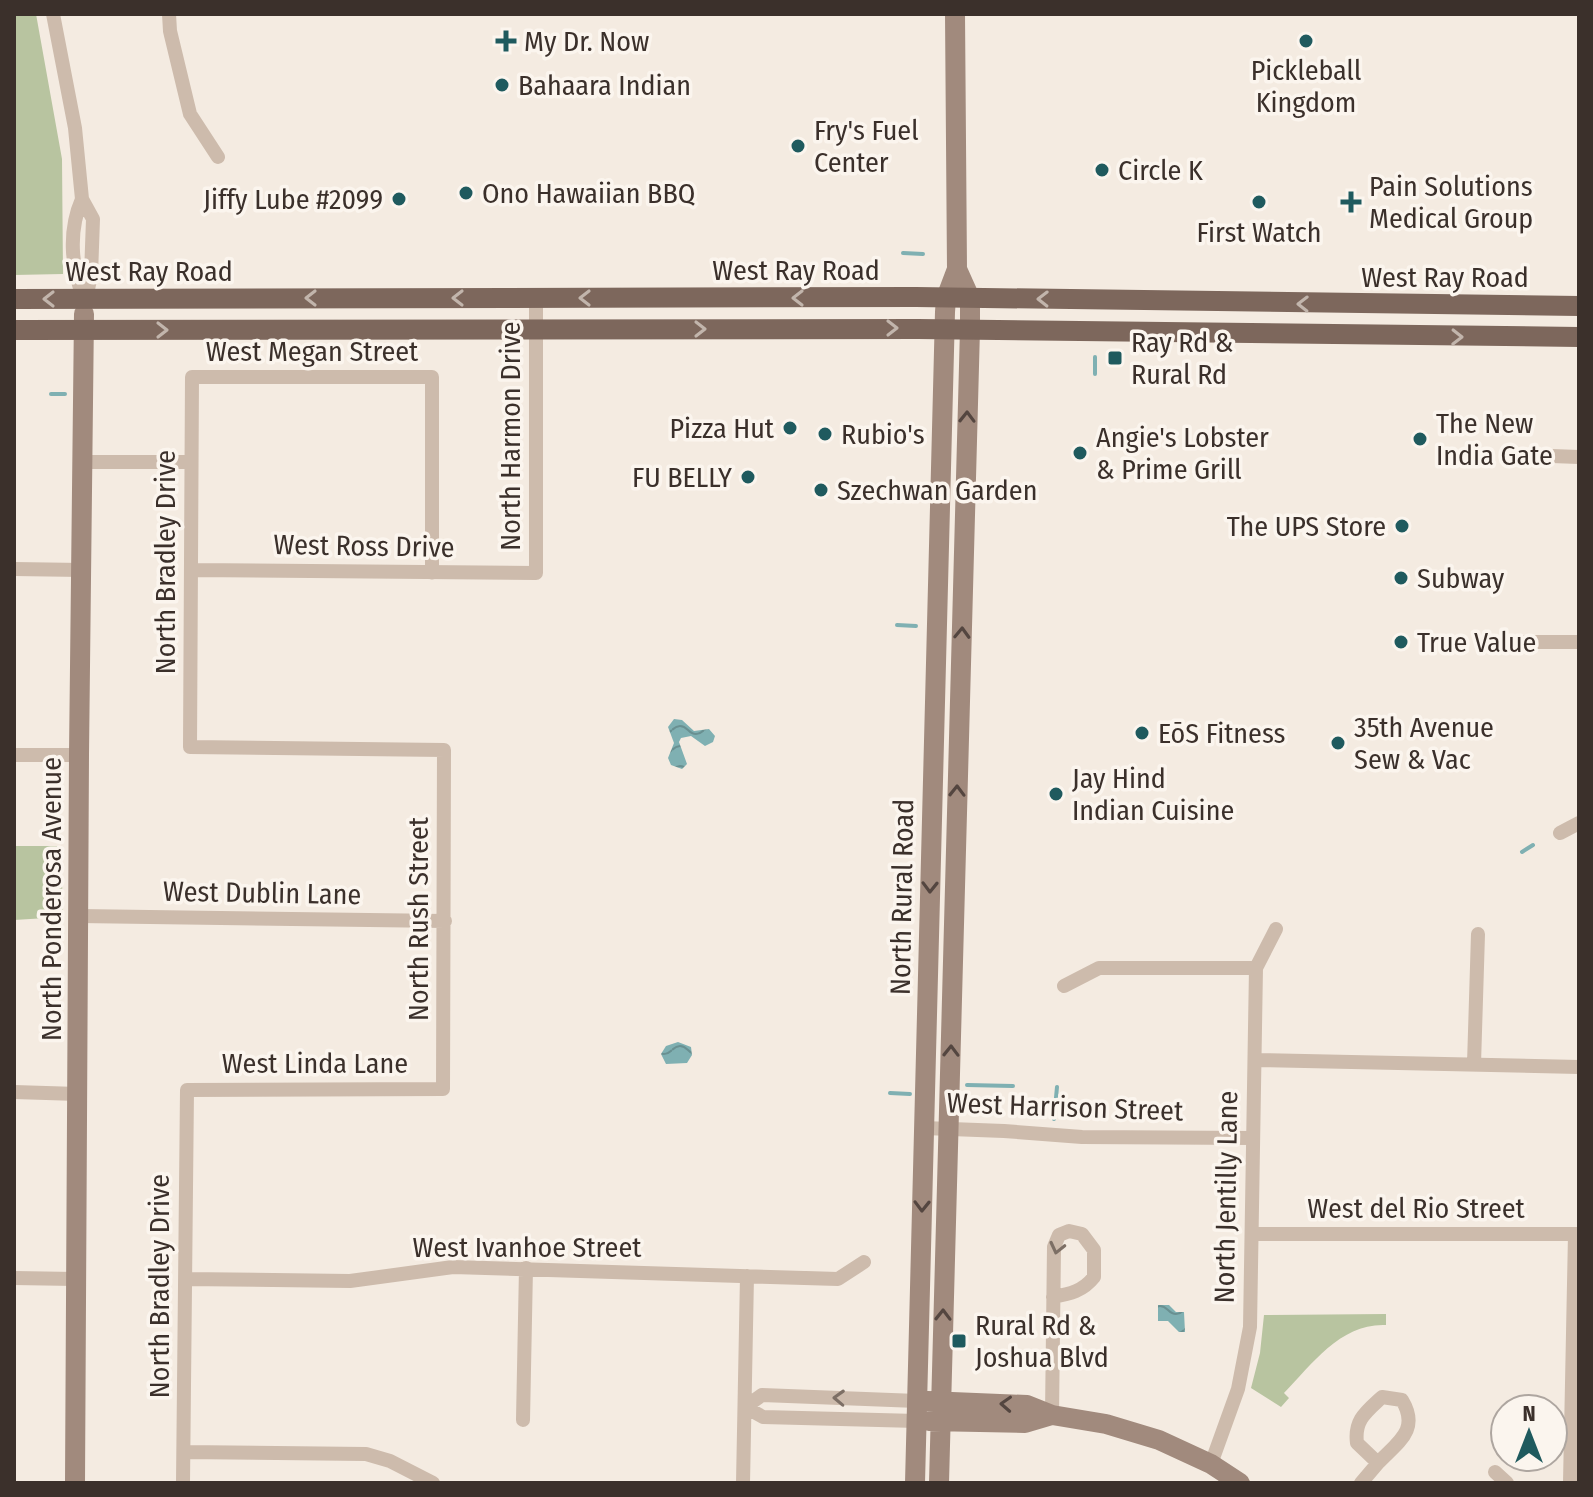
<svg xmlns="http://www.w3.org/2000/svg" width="1593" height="1497" font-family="'Fira Sans Condensed',sans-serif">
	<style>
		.park { fill: #b8c4a0 }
		.water { fill: url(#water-waves) }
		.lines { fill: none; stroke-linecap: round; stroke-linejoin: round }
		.stream { stroke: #7fb0b2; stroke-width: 4 }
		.street { stroke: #cdbbac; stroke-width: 14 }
		.secondary { stroke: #a18a7d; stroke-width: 20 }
		.primary { stroke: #7d675c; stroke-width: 20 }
		.oneway { stroke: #c2b5ac }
		.oneway2 { stroke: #544640 }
		.oneway3 { stroke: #7d6f65 }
		.poi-dot { fill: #1f5a5e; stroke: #fbf5ee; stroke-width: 3 }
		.labels { text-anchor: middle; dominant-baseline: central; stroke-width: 7; stroke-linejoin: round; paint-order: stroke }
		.poi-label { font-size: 28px; fill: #3b302b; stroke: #fbf5ee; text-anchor: start }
		.street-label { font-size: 28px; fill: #3b302b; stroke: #fbf5ee }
	</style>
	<defs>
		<pattern id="water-waves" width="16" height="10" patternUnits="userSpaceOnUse" patternTransform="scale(2)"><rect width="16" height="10" fill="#7fb0b2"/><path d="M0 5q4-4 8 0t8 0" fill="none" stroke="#699091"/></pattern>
	</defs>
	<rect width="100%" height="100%" fill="#f4ebe1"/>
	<path class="park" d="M14,14H36L62,159L63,274L14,275Z
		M14,846H61L63,917L14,920Z
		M1386,1314V1325C1341,1323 1313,1363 1284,1393L1289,1398L1281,1407L1251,1388L1260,1353L1264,1315Z"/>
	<path class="water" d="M674,719L682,720L694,731L709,729L715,736L713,742L705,746L691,736L681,738L679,742L687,764L682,769L671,765L668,758L674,743L668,727Z
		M678,1042L691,1047L692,1055L687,1063L666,1064L661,1054L666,1046Z
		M1158,1305H1169L1176,1312H1184L1185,1332H1179L1168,1321H1158Z"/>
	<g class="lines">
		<path class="stream" d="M903,253L923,254
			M1095,374V357
			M51,394H65
			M897,625L916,626
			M1522,852L1533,845
			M967,1085L1013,1086
			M890,1093L910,1094
			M1054,1119L1057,1087"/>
		<path class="street" d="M53,14L75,128L82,199L93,219L91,275L84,308
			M169,14L170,31L190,114L218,157
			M82,199C68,231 71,267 84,299
			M1522,455L1579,457
			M83,462H191
			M14,569L82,570
			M191,570L536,573V299
			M1519,642H1579
			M14,755H79
			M1560,833L1579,823
			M79,916L445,921
			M1064,986L1099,968H1256
			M1255,1060L1579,1067
			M1474,1064L1478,934
			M14,1092L78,1094
			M924,1128L1004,1131L1082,1137L1252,1138
			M1253,1234H1579
			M14,1278L75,1279
			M185,1279L350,1281L453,1267L838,1279L864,1262
			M1382,1397L1402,1400C1420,1430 1398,1442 1378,1463L1357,1443C1354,1420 1366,1412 1382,1397Z
			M1052,1415L1054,1247L1059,1235L1069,1231L1082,1234L1094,1250V1277C1083,1291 1070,1294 1053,1297
			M523,1420L526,1268
			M917,1421L763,1417L745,1407L762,1395L917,1401
			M184,1452L366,1454L390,1461L433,1483
			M1211,1464L1238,1389L1250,1327L1256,968L1276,929
			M1495,1472L1507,1483
			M183,1483L187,1090L443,1089L444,750L190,747L192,377H432V573
			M743,1483L747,1276
			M1361,1483L1378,1463
			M1570,1483L1575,1234"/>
		<path class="secondary" d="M928,1401L1027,1405L1052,1415L1106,1424L1159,1440L1211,1464L1240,1483
			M929,1421L1025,1423L1052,1415
			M75,1483L79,755L84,314
			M915,1483L945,312L946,298L957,269L955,14
			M939,1483L970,329V298L957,269"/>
		<path class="primary" d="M14,299L916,297L1579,306
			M14,330L918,329L1579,337"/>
	</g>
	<defs><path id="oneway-chevron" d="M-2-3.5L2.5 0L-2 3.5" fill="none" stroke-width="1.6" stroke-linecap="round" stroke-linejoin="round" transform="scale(2)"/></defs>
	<g class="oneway">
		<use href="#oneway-chevron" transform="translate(311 298) rotate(180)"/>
		<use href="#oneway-chevron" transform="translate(458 298) rotate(-180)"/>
		<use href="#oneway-chevron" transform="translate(585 298) rotate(180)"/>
		<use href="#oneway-chevron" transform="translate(798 298) rotate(180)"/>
		<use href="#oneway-chevron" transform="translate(49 299) rotate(-180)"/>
		<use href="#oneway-chevron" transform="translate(1043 299) rotate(-179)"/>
		<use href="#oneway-chevron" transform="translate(1303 304) rotate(-179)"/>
		<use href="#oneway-chevron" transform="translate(892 328)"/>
		<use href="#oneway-chevron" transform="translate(700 329)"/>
		<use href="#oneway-chevron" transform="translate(162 330)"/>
		<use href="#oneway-chevron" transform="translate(1457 337) rotate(1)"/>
	</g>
	<g class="oneway2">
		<use href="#oneway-chevron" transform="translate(967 417) rotate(-89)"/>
		<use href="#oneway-chevron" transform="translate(962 633) rotate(-88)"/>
		<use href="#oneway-chevron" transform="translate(957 791) rotate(-89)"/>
		<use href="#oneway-chevron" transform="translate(930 887) rotate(91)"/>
		<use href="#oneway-chevron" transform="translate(951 1051) rotate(-89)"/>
		<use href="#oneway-chevron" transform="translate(922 1206) rotate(91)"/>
		<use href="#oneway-chevron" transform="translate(943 1315) rotate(-89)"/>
		<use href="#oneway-chevron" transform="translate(1006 1404) rotate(-177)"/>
	</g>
	<g class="oneway3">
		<use href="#oneway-chevron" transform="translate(1057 1248) rotate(103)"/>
		<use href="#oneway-chevron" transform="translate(839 1398) rotate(-178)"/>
	</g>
	<g class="poi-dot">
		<path d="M502 29h8v8h8v8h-8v8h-8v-8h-8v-8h8z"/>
		<circle cx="1306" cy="41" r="8"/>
		<circle cx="502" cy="85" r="8"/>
		<circle cx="798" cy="146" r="8"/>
		<circle cx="1102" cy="170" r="8"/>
		<circle cx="466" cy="193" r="8"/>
		<circle cx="399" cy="199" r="8"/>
		<circle cx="1259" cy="202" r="8"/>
		<path d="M1347 190h8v8h8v8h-8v8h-8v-8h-8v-8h8z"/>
		<rect x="1107" y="350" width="16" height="16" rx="4"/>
		<circle cx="790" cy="428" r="8"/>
		<circle cx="825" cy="434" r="8"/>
		<circle cx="1420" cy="439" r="8"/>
		<circle cx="1080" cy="453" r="8"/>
		<circle cx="748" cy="477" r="8"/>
		<circle cx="821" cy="490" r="8"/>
		<circle cx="1402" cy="526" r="8"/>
		<circle cx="1401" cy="578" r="8"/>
		<circle cx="1401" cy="642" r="8"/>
		<circle cx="1142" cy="733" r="8"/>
		<circle cx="1338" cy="743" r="8"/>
		<circle cx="1056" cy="794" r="8"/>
		<rect x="951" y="1333" width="16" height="16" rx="4"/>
	</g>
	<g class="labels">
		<g class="poi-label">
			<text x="524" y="41">My Dr. Now</text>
			<text x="1306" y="70" text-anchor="middle">Pickleball<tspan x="1306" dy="32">Kingdom</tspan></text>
			<text x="518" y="85">Bahaara Indian</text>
			<text x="814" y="130">Fry's Fuel<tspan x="814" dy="32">Center</tspan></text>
			<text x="1118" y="170">Circle K</text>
			<text x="1369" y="186">Pain Solutions<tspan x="1369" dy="32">Medical Group</tspan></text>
			<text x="482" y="193">Ono Hawaiian BBQ</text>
			<text x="383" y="199" text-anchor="end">Jiffy Lube #2099</text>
			<text x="1259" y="232" text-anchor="middle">First Watch</text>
			<text x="1131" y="342">Ray Rd &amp;<tspan x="1131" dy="32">Rural Rd</tspan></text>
			<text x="1436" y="423">The New<tspan x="1436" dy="32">India Gate</tspan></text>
			<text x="774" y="428" text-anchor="end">Pizza Hut</text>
			<text x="841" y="434">Rubio's</text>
			<text x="1096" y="437">Angie's Lobster<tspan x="1096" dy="32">&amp; Prime Grill</tspan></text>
			<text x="732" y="477" text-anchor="end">FU BELLY</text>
			<text x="837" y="490">Szechwan Garden</text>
			<text x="1386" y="526" text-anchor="end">The UPS Store</text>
			<text x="1417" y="578">Subway</text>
			<text x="1417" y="642">True Value</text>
			<text x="1354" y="727">35th Avenue<tspan x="1354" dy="32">Sew &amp; Vac</tspan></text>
			<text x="1158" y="733">EōS Fitness</text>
			<text x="1072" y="778">Jay Hind<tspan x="1072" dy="32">Indian Cuisine</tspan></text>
			<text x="975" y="1325">Rural Rd &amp;<tspan x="975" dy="32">Joshua Blvd</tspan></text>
		</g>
		<g class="street-label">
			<text x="796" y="270">West Ray Road</text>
			<text x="149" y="271">West Ray Road</text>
			<text x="1445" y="277">West Ray Road</text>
			<text x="312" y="351">West Megan Street</text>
			<text transform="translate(510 436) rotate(-90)">North Harmon Drive</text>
			<text transform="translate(364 546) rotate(1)">West Ross Drive</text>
			<text transform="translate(165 562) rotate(-90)">North Bradley Drive</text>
			<text transform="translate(262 893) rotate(1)">West Dublin Lane</text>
			<text transform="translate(902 897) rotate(-89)">North Rural Road</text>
			<text transform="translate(51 899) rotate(-90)">North Ponderosa Avenue</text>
			<text transform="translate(418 919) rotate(-90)">North Rush Street</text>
			<text x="315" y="1063">West Linda Lane</text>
			<text transform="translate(1065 1107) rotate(2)">West Harrison Street</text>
			<text transform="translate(1226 1197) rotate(-89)">North Jentilly Lane</text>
			<text x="1416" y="1208">West del Rio Street</text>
			<text x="527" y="1247">West Ivanhoe Street</text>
			<text transform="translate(159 1286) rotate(-90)">North Bradley Drive</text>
		</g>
	</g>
	<rect width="1593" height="1497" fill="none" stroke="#3b302b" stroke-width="32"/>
	<g transform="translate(1529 1433)"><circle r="38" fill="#fbf5ee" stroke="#aea6a0" stroke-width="2"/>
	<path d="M0-6L14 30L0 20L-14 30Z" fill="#1f5a5e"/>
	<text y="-12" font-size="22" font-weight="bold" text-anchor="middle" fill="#3b302b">N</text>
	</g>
</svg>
